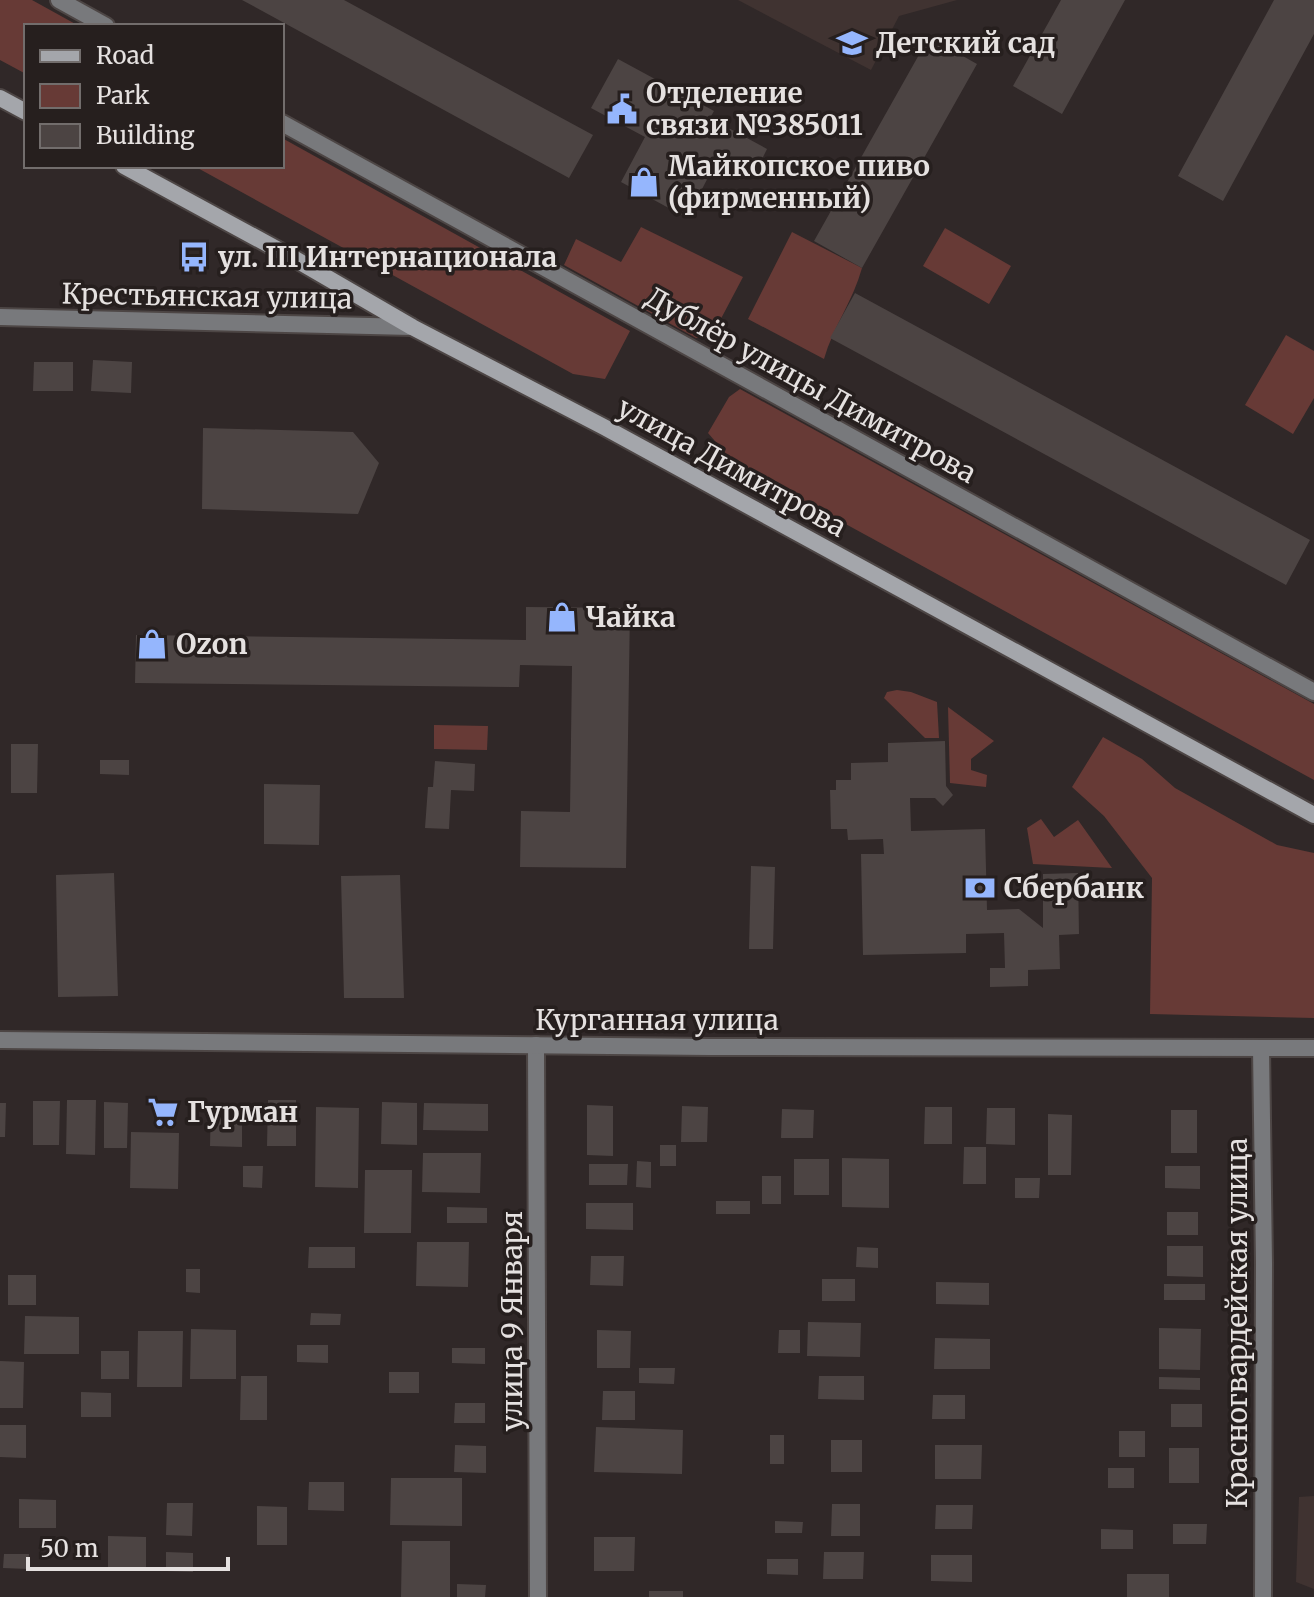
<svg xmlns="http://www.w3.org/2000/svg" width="1314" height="1597" font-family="Merriweather,serif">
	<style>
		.built { fill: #403331 }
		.green { fill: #673a36 }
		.building { fill: #4c4443 }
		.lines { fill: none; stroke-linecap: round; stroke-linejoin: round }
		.minor-casing { stroke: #4d4645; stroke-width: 20 }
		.tertiary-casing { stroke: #4d4645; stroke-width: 20 }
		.secondary-casing { stroke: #4d4645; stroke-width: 20 }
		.minor { stroke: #78797c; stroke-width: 16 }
		.tertiary { stroke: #78797c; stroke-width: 16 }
		.secondary { stroke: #a4a6ab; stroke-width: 16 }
		.labels { text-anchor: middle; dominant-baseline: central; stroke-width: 7; stroke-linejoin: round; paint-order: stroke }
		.poi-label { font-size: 28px; font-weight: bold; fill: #e5e1e0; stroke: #261f1e; text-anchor: start }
		.street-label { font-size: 28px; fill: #e5e1e0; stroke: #261f1e }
	</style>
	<rect width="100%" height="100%" fill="#302828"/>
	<path class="built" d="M738,0H957L899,16L871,70Z
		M1314,1496V1589L1296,1582L1299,1497Z"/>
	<path class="green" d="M0,0H32L79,26H26V74L0,60Z
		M282,138L630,331L605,379L573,374L194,166H282Z
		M641,227L743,277L715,330L708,337L696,338L564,265L576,239L621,262Z
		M945,228L1011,266L989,304L923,266Z
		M792,232L862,268C853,301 833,327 824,359L748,319Z
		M1286,335L1314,351V398L1293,434L1245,405Z
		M740,389L1314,704V780L734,463L708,433L729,397Z
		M897,690L911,692L937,702L939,738H925L884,698L887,692Z
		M948,707L994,741L971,759V770L987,775L986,787L950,783Z
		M434,725L488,726L487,750L434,749Z
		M1103,737L1142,759L1175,788L1277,845L1314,853V1018L1150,1014L1152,878L1104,816L1072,787Z
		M1041,819L1054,837L1078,820L1112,868L1033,864L1027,828Z"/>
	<path class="building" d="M242,0H344L593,135L569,178Z
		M1061,0H1125L1062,114L1013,86Z
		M1274,0H1314V34L1223,201L1178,176Z
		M929,37L977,64L862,268L814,241Z
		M618,59L714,111L710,118L767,149L760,163L751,158L740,180L714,166L687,218L621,182L645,137L591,108Z
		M855,293L1310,540L1286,585L830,338Z
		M93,360L132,362L131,393L91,391Z
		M34,362H73V391H33Z
		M203,428L353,432L379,463L358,514L202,509Z
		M526,607L630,608L626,868L520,867L521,811L570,812L572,666L520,665L519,687L135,683L136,635L526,640Z
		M945,741L946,786L953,795L943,806L935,798H910L911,831L985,829L987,910L1019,909L1043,928V874L1078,873L1079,934L1059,935L1060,969L1028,970V986L990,987V968H1005L1004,933L966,934V953L863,955L861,854H884L883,839L848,840L847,829H831L830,790H836V780H851V763L888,762V743Z
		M11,744H38L37,793H11Z
		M100,760H129V775L100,774Z
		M435,761L475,764L474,791L451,790L449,829L425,828L428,787H433Z
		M264,784L320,785L319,845L264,844Z
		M751,866L775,867L773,949H749Z
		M114,873L118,996L58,997L56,875Z
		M400,875L404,998H344L341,876Z
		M67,1100H96L95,1155L66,1154Z
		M268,1100H296V1146H267Z
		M33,1101H60L59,1145H33Z
		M104,1102L128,1103L127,1148H104Z
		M382,1102L417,1103V1145L381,1144Z
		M0,1103H6L5,1137H0Z
		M424,1103L488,1104V1131L423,1130Z
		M211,1104H242V1147L210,1146Z
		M587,1105L613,1106V1156L587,1155Z
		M682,1106L708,1107L707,1142H681Z
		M316,1107L359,1108L358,1188L315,1187Z
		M925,1107H952V1144H924Z
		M987,1108H1015V1145L986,1144Z
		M782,1109L814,1110L813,1138H781Z
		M1171,1110H1197V1153H1171Z
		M1048,1114L1072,1115L1071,1175H1048Z
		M131,1132L179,1133L178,1189L130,1188Z
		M660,1145H676V1166H660Z
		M964,1147H986V1184H963Z
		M423,1153H481L480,1193L422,1192Z
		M842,1158L889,1159V1208L842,1207Z
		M794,1159H829V1195H794Z
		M637,1161L651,1162V1188L636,1187Z
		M589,1164H628L627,1185H589Z
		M243,1166H263L262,1188L243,1187Z
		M1165,1166H1200V1189L1165,1188Z
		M365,1170H412L411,1233H364Z
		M762,1176H781V1204H762Z
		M1015,1178H1040L1039,1198H1015Z
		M716,1201H750V1214H716Z
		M586,1203H633V1230L586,1229Z
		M447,1207L487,1208V1223H447Z
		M1167,1212H1198V1235H1167Z
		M417,1242H469L468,1287L416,1286Z
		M1167,1246H1203V1277L1167,1276Z
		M309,1247H355V1268H308Z
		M857,1247L878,1248V1268L856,1267Z
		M591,1256H624L623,1286L590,1285Z
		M186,1269H200V1293L186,1292Z
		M8,1275H36V1305H8Z
		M822,1279H855V1301H822Z
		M936,1282L989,1283V1305L936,1304Z
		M1164,1284H1205V1300H1164Z
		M311,1313L341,1314L340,1325H310Z
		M25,1316L79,1317V1354H24Z
		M808,1322L861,1323L860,1357L807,1356Z
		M1159,1328L1201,1329L1200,1370L1159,1369Z
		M191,1329L236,1330V1379H190Z
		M597,1330L631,1331L630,1368H597Z
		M779,1330H800V1353H778Z
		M138,1331H183L182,1387H137Z
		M935,1338L990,1339V1369H934Z
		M297,1345H328V1363L297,1362Z
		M452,1348H485V1364L452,1363Z
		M101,1351H129V1379H101Z
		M0,1361L24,1362L23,1408H0Z
		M639,1368H675L674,1384L639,1383Z
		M389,1372H419V1393H389Z
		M241,1376H267V1420H240Z
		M819,1376H864V1400L818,1399Z
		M1159,1377L1200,1378V1390L1159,1389Z
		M603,1391H635V1420H602Z
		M81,1392L111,1393V1417H81Z
		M933,1395H965V1419H932Z
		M455,1403H485V1423H454Z
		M1171,1404H1202V1427H1171Z
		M0,1425H26V1458L0,1457Z
		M596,1427L683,1430L682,1474L594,1472Z
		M1119,1431H1145V1457H1119Z
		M770,1435H784V1464H770Z
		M831,1440H862V1472H831Z
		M455,1445L486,1446V1473L454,1472Z
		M935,1445H982L981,1479H935Z
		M1169,1448H1199V1483H1169Z
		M1108,1468H1134V1488H1108Z
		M391,1478H462V1526L390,1525Z
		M309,1482H344V1511L308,1510Z
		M19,1499L56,1500V1528H19Z
		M167,1503H193L192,1536L166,1535Z
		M832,1504H860V1536H831Z
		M936,1505H973L972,1529H935Z
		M257,1506L287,1507V1545H257Z
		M775,1521L803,1522L802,1533H775Z
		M1173,1524H1207L1206,1544H1173Z
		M1101,1529L1133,1530V1549H1101Z
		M108,1536L146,1537V1568H108Z
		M594,1537H635L634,1571H594Z
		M402,1541H450V1597H401Z
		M166,1552L193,1553V1572L166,1571Z
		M824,1552H864L863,1579H823Z
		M4,1554H29L28,1569L3,1568Z
		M931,1555H972V1582L931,1581Z
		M767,1559H798V1575L767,1574Z
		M1127,1574H1169V1597H1127Z
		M457,1584L486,1585L485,1597H457Z
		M649,1591H683V1597H649Z"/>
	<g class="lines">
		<g class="minor-casing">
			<path id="minor" d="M59,0L106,26
				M282,123L1314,692
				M536,1045L538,1597
				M1261,1048L1264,1263L1263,1597"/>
		</g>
		<g class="tertiary-casing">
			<path id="tertiary" d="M0,317L412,327
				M0,1040L710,1047L1314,1048"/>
		</g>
		<g class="secondary-casing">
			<path id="secondary" d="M0,98L26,112
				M124,166L295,259L412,327L604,427L1314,815"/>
		</g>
		<use href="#minor" class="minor"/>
		<use href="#tertiary" class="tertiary"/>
		<use href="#secondary" class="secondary"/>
	</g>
	<defs>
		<g id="school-bare" transform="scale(2.4)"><path d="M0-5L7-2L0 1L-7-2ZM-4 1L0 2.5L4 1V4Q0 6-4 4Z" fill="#95b6fd" stroke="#261f1e" stroke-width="2.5" paint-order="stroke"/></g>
		<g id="civic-bare" transform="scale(2.4)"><path d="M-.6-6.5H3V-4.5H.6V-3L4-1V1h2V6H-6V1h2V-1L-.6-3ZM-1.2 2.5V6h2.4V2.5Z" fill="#95b6fd" stroke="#261f1e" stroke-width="2.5" paint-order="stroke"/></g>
		<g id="shop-bare" transform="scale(2.4)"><path d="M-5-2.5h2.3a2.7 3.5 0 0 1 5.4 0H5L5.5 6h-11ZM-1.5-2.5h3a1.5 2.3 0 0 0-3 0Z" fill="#95b6fd" stroke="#261f1e" stroke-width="2.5" paint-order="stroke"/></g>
		<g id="bus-bare" transform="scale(2.4)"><path d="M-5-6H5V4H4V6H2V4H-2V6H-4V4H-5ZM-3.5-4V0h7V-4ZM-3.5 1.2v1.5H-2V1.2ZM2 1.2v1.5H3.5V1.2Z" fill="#95b6fd" stroke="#261f1e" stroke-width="2.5" paint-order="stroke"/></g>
		<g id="bank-bare" transform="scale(2.4)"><path d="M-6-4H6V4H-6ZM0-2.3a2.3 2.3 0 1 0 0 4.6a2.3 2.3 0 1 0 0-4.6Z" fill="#95b6fd" stroke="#261f1e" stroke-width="2.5" paint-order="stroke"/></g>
		<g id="supermarket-bare" transform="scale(2.4)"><path d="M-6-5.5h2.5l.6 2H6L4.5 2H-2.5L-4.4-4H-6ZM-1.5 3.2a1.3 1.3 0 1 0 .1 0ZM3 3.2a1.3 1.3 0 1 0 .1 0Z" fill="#95b6fd" stroke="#261f1e" stroke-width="2.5" paint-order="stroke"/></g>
	</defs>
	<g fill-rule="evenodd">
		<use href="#school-bare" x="852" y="43"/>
		<use href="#civic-bare" x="622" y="109"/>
		<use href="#shop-bare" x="644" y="182"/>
		<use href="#bus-bare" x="194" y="257"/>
		<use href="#shop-bare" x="562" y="617"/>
		<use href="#shop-bare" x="152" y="644"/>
		<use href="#bank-bare" x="980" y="888"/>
		<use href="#supermarket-bare" x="163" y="1112"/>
	</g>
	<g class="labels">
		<g class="poi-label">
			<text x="876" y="43">Детский сад</text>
			<text x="646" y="93">Отделение<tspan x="646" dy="32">связи №385011</tspan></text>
			<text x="668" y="166">Майкопское пиво<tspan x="668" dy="32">(фирменный)</tspan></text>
			<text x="218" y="257">ул. III Интернационала</text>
			<text x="586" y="617">Чайка</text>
			<text x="176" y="644">Ozon</text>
			<text x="1004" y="888">Сбербанк</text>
			<text x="187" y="1112">Гурман</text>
		</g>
		<g class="street-label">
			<text transform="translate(207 296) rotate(1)">Крестьянская улица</text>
			<text transform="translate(811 385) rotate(29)">Дублёр улицы Димитрова</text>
			<text transform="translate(732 467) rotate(29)">улица Димитрова</text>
			<text x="657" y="1020">Курганная улица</text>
			<text transform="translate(512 1321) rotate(-90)">улица 9 Января</text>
			<text transform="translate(1237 1323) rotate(-90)">Красногвардейская улица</text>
		</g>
	</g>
	<rect x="24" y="24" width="260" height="144" fill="#261f1e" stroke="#726d6c" stroke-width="2"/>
	<rect x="40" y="50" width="40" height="12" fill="#a4a6ab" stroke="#726d6c" stroke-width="2"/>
	<text x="96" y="64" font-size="24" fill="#e5e1e0">Road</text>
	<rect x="40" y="84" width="40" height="24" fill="#673a36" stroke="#726d6c" stroke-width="2"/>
	<text x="96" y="104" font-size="24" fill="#e5e1e0">Park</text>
	<rect x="40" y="124" width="40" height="24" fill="#4c4443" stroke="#726d6c" stroke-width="2"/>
	<text x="96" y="144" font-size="24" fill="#e5e1e0">Building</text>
	<path d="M28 1557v12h200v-12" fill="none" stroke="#e5e1e0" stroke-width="4"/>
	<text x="40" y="1557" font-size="24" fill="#e5e1e0" stroke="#261f1e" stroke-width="6" paint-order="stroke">50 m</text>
</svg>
